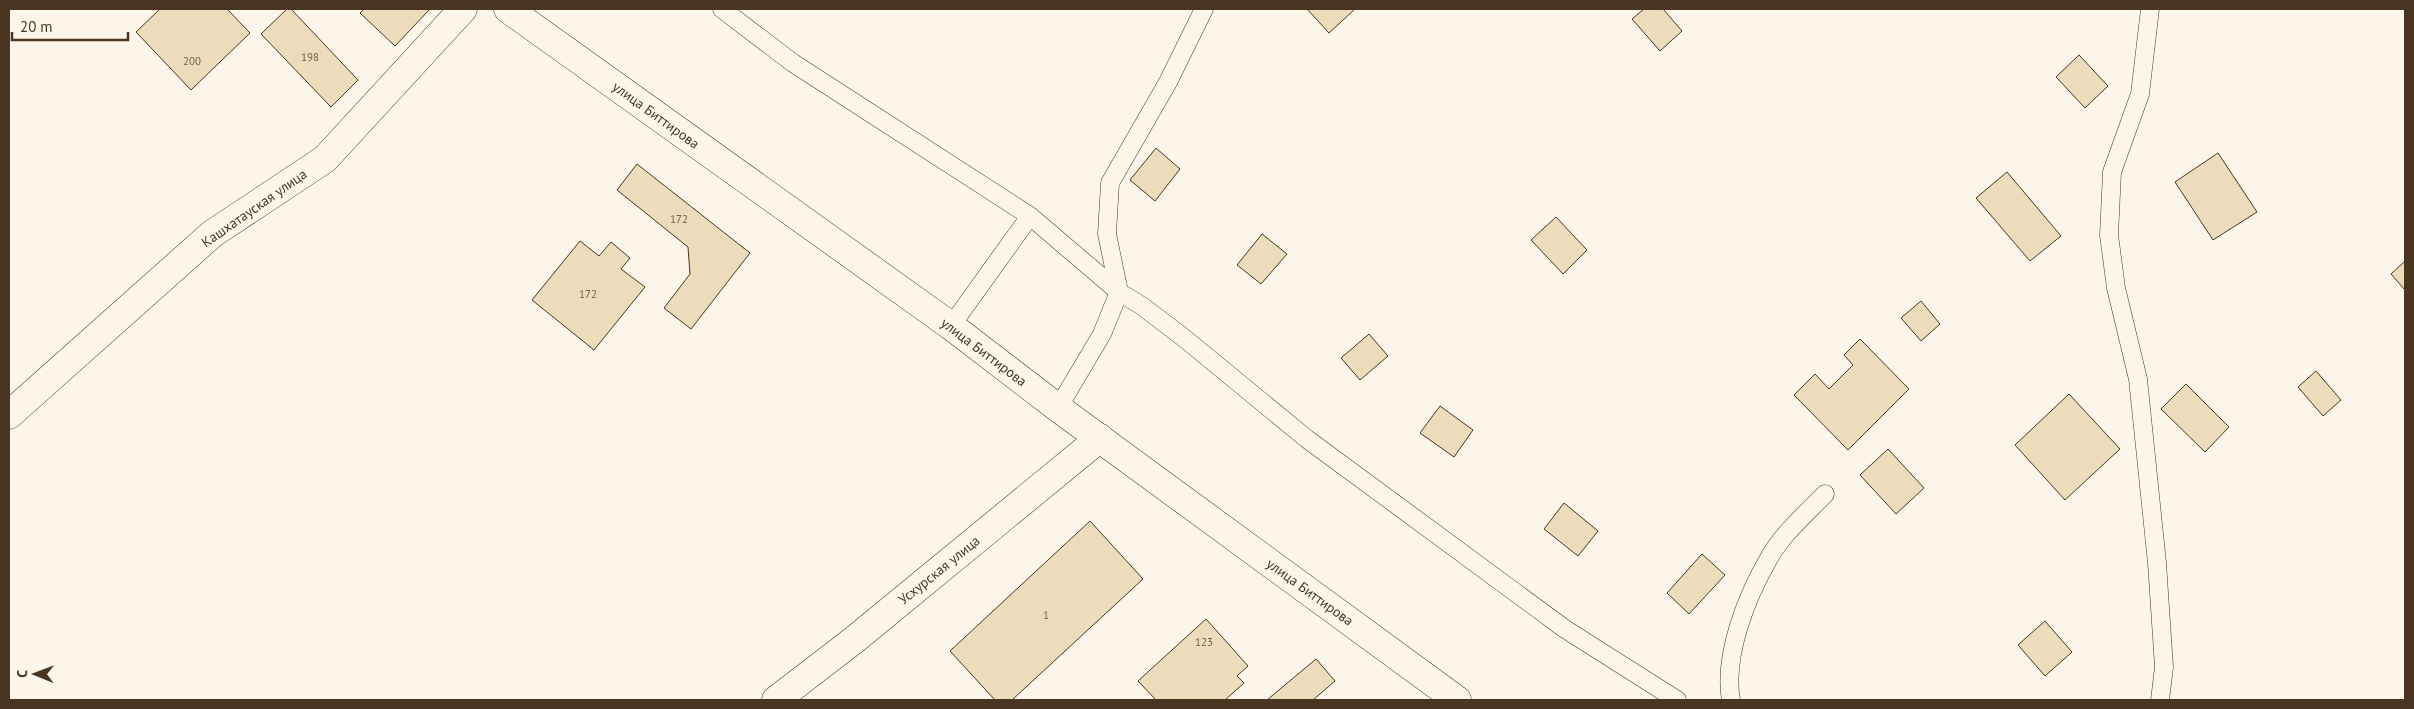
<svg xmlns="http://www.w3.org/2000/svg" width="2414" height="709" font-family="'PT Sans',sans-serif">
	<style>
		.building { fill: #ecdcbc; stroke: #4a3520 }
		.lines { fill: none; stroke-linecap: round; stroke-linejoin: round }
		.service-casing { stroke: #4a3520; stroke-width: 19 }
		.minor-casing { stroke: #4a3520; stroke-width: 29 }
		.tertiary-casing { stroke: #4a3520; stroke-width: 29 }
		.service { stroke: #fbf6e9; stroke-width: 18 }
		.minor { stroke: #fbf6e9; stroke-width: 28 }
		.tertiary { stroke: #fbf6e9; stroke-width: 28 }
		.labels { text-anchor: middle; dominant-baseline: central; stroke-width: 4; stroke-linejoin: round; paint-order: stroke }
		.number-label { font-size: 11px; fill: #725f47 }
		.street-label { font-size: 14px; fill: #4a3520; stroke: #fbf6e9 }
	</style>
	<rect width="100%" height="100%" fill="#fbf6e9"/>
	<path class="building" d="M160,9H227L250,33L191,90L136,32Z
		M287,9H291L358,80L331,107L261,34Z
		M364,9H430L395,46L360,13Z
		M1307,9H1355L1329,33Z
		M1644,9H1663L1682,31L1660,51L1632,19Z
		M2079,55L2108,86L2085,108L2056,77Z
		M1156,148L1180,169L1155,201L1130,180Z
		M2218,153L2257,212L2213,240L2175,182Z
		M637,164L750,253L691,329L664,308L690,274L688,247L617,190Z
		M2007,172L2061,236L2030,261L1976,198Z
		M1556,217L1587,250L1563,274L1531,240Z
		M1262,234L1287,254L1261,284L1237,265Z
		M580,241L599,256L611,242L630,258L621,269L645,287L594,350L532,300Z
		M2405,261V290L2391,274Z
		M1921,301L1940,324L1921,341L1901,318Z
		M1369,334L1388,356L1360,380L1341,358Z
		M1860,339L1909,389L1848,450L1794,395L1815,374L1829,389L1853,365L1844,355Z
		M2316,371L2341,400L2323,416L2298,387Z
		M2186,384L2229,427L2205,452L2161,409Z
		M2069,394L2120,449L2065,500L2015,445Z
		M1440,406L1473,430L1454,457L1420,433Z
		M1888,449L1924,488L1896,514L1860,475Z
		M1564,503L1598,531L1578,556L1544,529Z
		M1090,521L1143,579L1012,700H995L950,651Z
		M1702,554L1725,575L1689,614L1667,593Z
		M1206,619L1248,666L1237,676L1244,683L1225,700H1156L1138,681Z
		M2045,621L2072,652L2045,676L2018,645Z
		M1316,659L1335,681L1313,700H1267Z"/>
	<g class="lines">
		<g class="service-casing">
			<path id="service" d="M722,9L793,63L1030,216L1119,292L1142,306L1184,338L1307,439L1565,629L1677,700
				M2150,9L2140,94L2112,172L2109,235L2116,288L2138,379L2157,563L2164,667L2160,700
				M951,326L1030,216
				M1058,408L1102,334L1119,292L1107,234L1110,183L1168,82L1204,9
				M1731,700C1723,655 1747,596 1769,558C1783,533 1806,514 1825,494"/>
		</g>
		<g class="minor-casing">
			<path id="minor" d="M9,415L212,234L325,159L463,9
				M776,700L854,640L1100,438"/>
		</g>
		<g class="tertiary-casing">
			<path id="tertiary" d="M508,9L951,326L1058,408L1457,700"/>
		</g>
		<use href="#service" class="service"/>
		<use href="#minor" class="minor"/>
		<use href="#tertiary" class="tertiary"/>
	</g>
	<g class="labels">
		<g class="number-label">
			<text x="310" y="57">198</text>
			<text x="192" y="61">200</text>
			<text x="679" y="219">172</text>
			<text x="588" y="294">172</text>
			<text x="1046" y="615">1</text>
			<text x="1204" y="642">123</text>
		</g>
		<g class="street-label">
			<text transform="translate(656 115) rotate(36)">улица Биттирова</text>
			<text transform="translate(254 208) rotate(-35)">Кашхатауская улица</text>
			<text transform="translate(984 352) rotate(37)">улица Биттирова</text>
			<text transform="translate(939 570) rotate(-39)">Усхурская улица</text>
			<text transform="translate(1310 592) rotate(36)">улица Биттирова</text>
		</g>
	</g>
	<rect width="2414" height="709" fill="none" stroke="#4a3520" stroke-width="20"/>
	<g transform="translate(35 674) rotate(271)" stroke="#fbf6e9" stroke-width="4" paint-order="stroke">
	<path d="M0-4L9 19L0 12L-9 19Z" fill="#4a3520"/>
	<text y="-8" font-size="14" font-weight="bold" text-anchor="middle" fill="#4a3520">С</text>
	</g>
	<path d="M12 32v8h116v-8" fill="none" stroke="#4a3520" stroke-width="2.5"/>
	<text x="20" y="32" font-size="15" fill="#4a3520" stroke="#fbf6e9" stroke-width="4" paint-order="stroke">20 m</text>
</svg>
